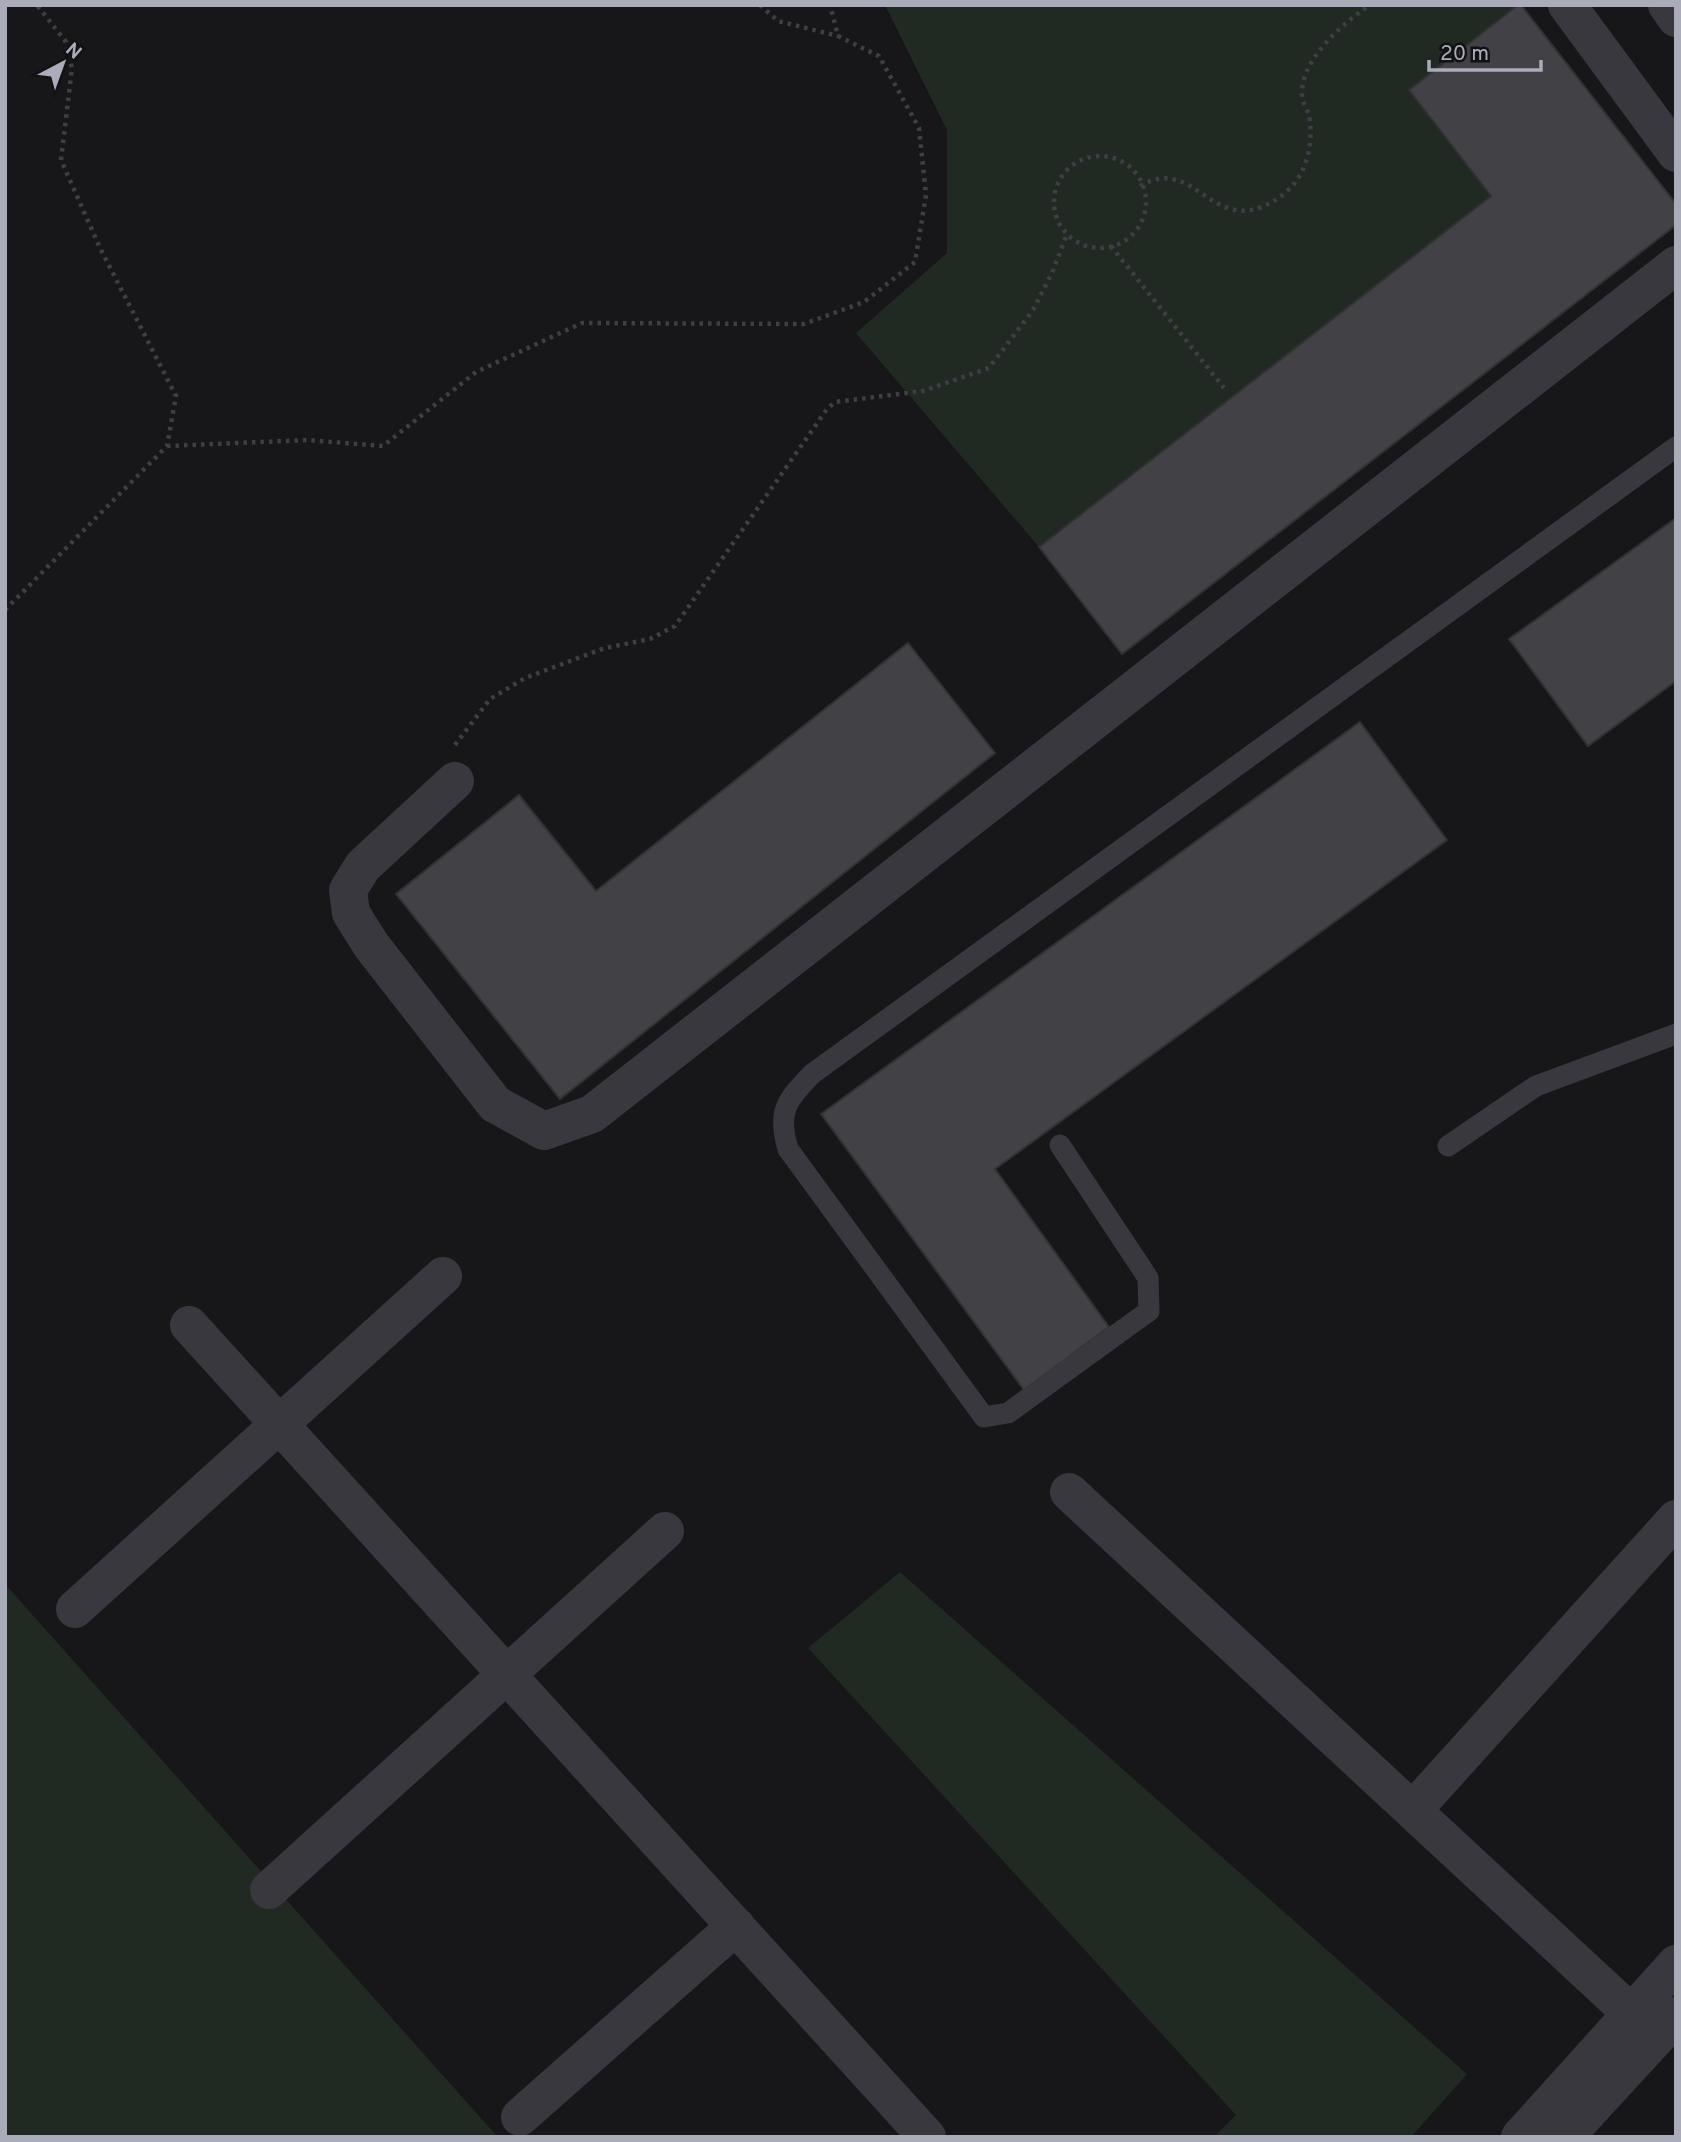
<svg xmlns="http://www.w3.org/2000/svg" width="1681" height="2142" font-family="Overpass,sans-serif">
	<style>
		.green { fill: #212923 }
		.building { fill: #414146; stroke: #323135; stroke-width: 2 }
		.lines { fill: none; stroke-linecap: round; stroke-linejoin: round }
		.path { stroke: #3e3f45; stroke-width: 4.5; stroke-dasharray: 3.5 5; stroke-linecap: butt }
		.service { stroke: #38383e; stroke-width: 21 }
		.minor { stroke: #38383e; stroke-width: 38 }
	</style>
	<rect width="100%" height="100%" fill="#171719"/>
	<path class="green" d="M885,5H1518L1409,90L1491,196L1039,547L856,333L947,253V130Z
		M900,1572L1467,2074L1411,2137H1214L1236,2115L808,1648Z
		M5,1584L496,2135L494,2137H5Z"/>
	<path class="building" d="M1518,5H1521L1676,204V225L1122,654L1039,547L1491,196L1409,90Z
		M1676,518V681L1588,746L1509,639Z
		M908,643L995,753L560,1099L396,894L519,795L596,891Z
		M1360,722L1447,840L995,1169L1109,1327L1024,1390L821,1114Z"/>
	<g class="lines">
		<path class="path" d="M760,5L778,21L838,36
			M1054 202a46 46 0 1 1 92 0a46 46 0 1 1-92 0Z
			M1140,186C1198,151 1214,249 1285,193C1307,175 1314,143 1309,115C1307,109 1302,102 1302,95C1300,61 1342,24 1367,7
			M1111,246L1224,388
			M167,446L307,440L383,446L476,372L582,323L804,324L864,302L915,262L926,195L919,128L879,56L838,36L830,5
			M5,610L167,446L176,396L100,248L61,160L72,68L66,42L37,5
			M455,745L490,699L525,678L605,648L650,639L675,626L827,409L835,402L923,391L989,368L1033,310L1052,273L1067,234"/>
		<path class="service" d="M1060,1145L1148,1278L1149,1311L1008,1413L984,1417L788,1149C777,1112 786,1101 812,1074L1676,447
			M1448,1146L1536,1086L1676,1034"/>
		<path class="minor" d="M1567,5L1676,153
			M1667,5L1676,18
			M455,781L363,866L348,890L351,913L371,945L495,1104L544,1131L592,1114L1676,265
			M189,1325L927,2137
			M1069,1492L1632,2014
			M75,1609L443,1276
			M1413,1810L1676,1519
			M269,1890L665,1531
			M520,2117L736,1926
			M1520,2137L1676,1964
			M1565,2137L1676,2016"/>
	</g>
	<rect width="1681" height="2142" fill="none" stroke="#aaacb9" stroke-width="14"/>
	<g transform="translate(63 63) rotate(41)" stroke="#121214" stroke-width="5" paint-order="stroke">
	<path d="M0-5L12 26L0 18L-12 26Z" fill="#aaacb9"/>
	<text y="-10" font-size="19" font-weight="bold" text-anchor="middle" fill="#aaacb9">N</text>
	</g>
	<path d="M1429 60v10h112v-10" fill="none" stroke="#aaacb9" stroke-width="3.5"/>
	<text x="1440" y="60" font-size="21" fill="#aaacb9" stroke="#121214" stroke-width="5" paint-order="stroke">20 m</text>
</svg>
